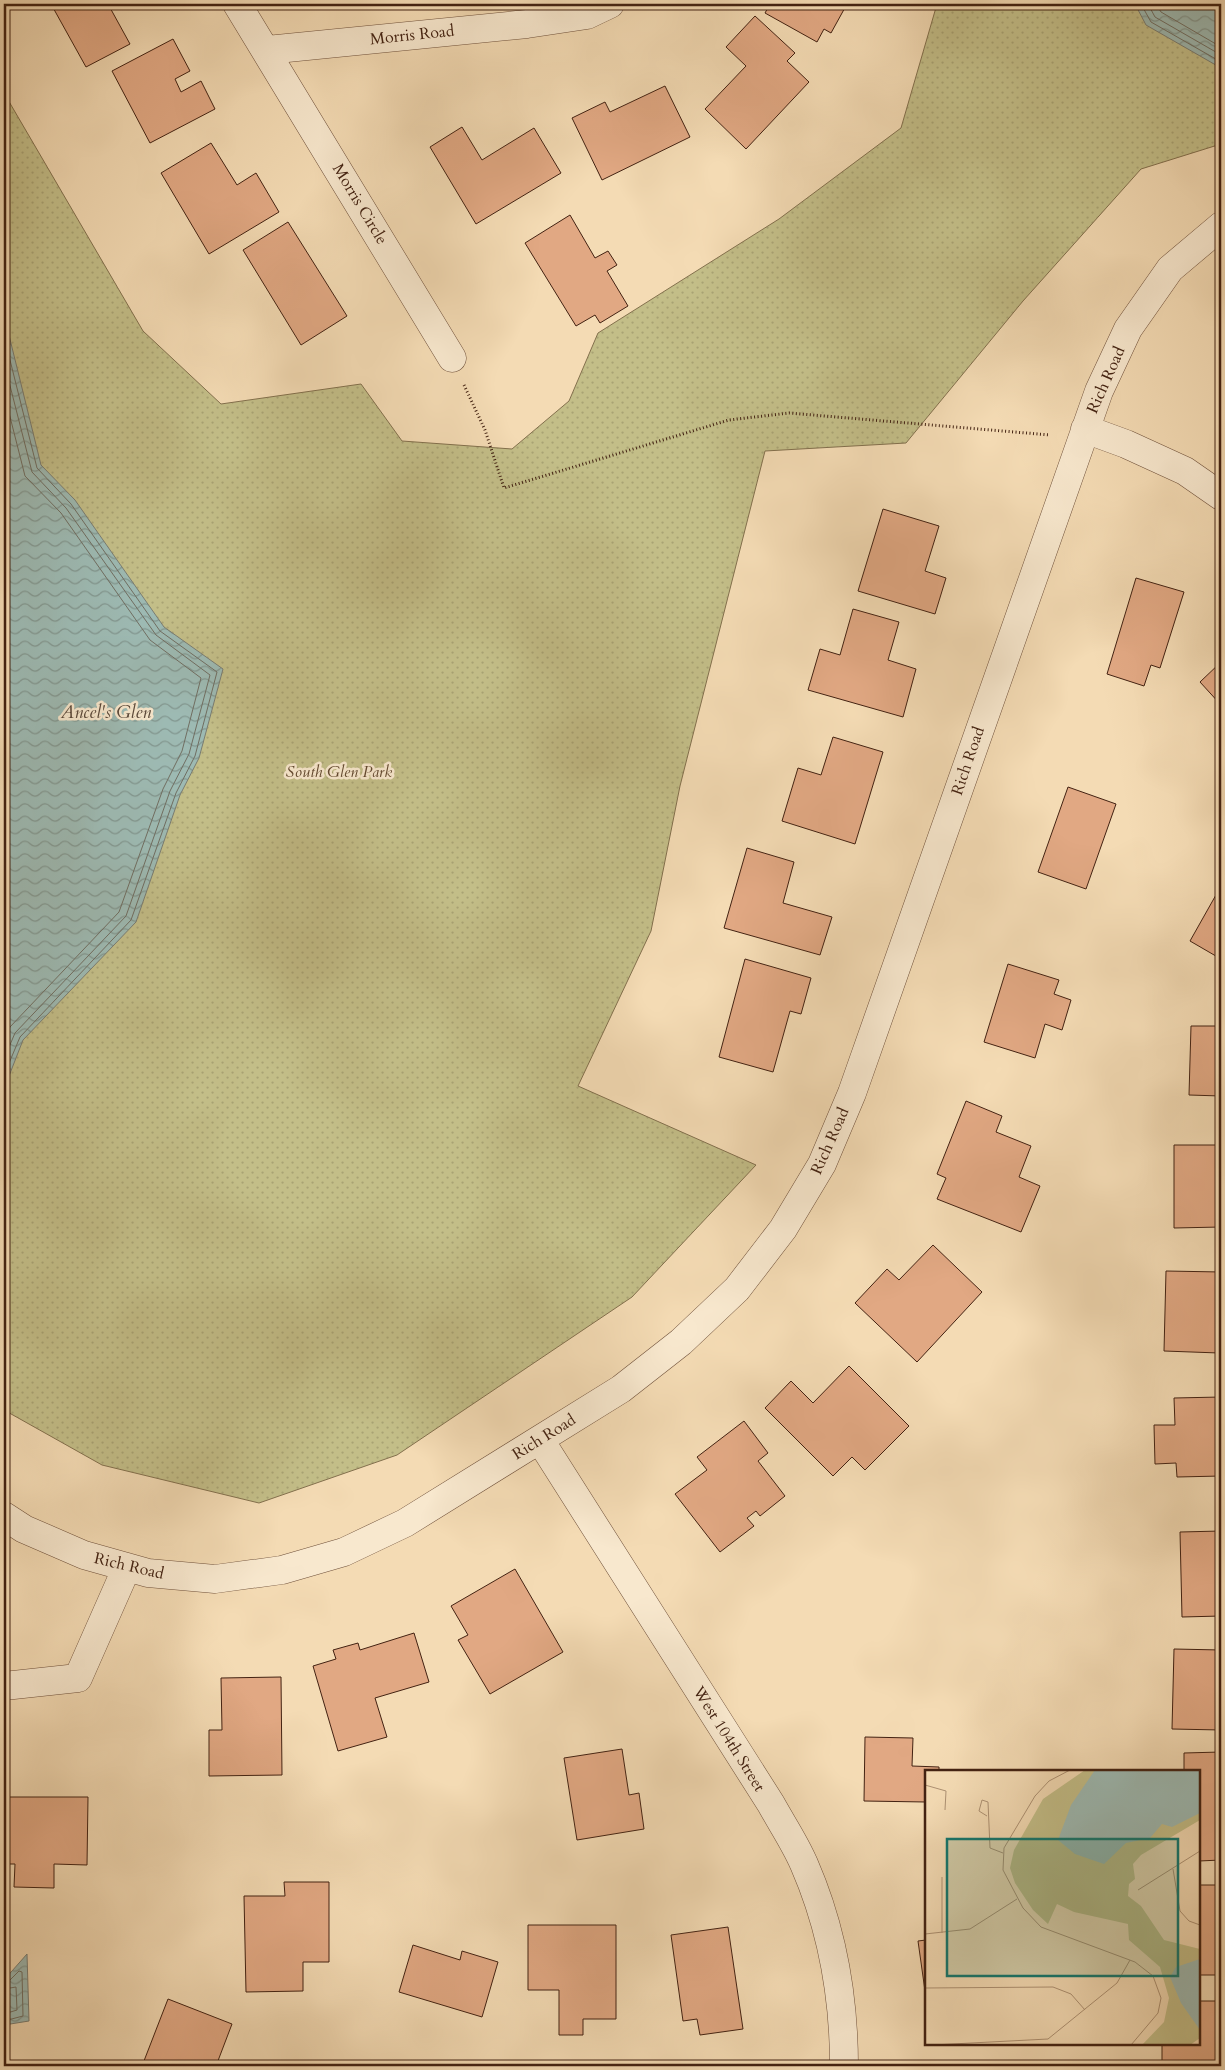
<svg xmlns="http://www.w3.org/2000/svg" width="1225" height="2070" font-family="Cardo,serif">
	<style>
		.grass { fill: url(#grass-dots); stroke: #83704d }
		.water { fill: url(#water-waves); stroke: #797d73 }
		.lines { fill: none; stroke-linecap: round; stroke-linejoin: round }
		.shore { stroke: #706e62; stroke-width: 1 }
		.building { fill: #e1a883; stroke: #432212 }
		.street-casing { stroke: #6f503a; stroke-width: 29 }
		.path { stroke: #432212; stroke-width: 3; stroke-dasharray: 1 2.5; stroke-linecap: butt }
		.street { stroke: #f8e8ce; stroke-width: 28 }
		.labels { text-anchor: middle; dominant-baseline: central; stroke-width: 5; stroke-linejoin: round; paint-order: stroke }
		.street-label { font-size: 16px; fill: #432212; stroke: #f8e8ce }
		.park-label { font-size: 16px; font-style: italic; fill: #634930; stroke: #f8e8ce }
		.water-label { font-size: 18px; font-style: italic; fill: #5a483a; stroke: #f8e8ce }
		.inset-road { fill: none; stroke: #ad9173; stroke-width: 1 }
		.view { fill: #0f766e; fill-opacity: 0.15; stroke: #0f766e; stroke-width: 2.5 }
		.inset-edge { fill: none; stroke: #432212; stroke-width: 2.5 }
	</style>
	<defs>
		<pattern id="grass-dots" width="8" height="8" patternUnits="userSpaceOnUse" patternTransform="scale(1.25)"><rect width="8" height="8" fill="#c3be88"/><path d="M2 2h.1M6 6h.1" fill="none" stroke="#a9a374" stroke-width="1.8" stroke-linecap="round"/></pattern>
		<pattern id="water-waves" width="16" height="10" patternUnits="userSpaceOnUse" patternTransform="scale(1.25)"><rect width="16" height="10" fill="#9dbab3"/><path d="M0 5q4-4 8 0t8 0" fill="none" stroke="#829790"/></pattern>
	</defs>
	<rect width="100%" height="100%" fill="#f4dbb4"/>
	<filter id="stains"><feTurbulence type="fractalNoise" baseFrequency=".004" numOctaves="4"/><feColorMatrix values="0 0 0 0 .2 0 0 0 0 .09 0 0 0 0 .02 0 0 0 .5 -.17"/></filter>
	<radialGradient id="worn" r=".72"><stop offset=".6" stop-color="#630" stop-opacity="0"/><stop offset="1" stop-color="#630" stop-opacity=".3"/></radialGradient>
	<path class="grass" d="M937,4H1221V144L1141,169L1023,301L906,443L765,451L680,786L651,931L578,1086L756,1165L632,1297L397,1455L259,1503L102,1465L4,1410V93L143,331L221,404L361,384L402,441L512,449L569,401L598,333L779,219L901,128Z"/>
	<path class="water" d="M1135,4H1221V68L1146,25Z
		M4,315L41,465L75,500L164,627L223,669L199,758L180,795L136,922L23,1040L9,1076L4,1074Z
		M27,1954L29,2021L4,2025V1980Z"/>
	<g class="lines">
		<path class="shore" d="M1141,4L1151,22L1221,62
			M1148,4L1155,17L1221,55
			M1156,4L1161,12L1221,47
			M4,336L37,468L71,504L160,631L217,672L195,756L176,793L131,920L20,1037L7,1068L4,1069
			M4,362L32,472L66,508L156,635L210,675L189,754L170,791L126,916L15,1033L4,1059
			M4,393L25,476L61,513L150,640L201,678L182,751L163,789L119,912L10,1027L4,1039
			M4,1982L9,1981L19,1971L22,1972L23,2016L4,2021
			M4,1989L16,1987L17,2010L4,2014"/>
	</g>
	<path class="building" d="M51,4H108L130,44L86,67Z
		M770,4H847L831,33L824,29L817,42L765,13Z
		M755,16L795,53L787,61L809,82L746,149L705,109L746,66L726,47Z
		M173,39L190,71L175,79L181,92L201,81L215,109L150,143L112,71Z
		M665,86L690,137L602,180L572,118L605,102L610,112Z
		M462,127L482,160L534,128L561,173L476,224L430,147Z
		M211,143L237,185L256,173L279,212L209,254L161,173Z
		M570,215L595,258L608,251L617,265L607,271L628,306L600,323L595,315L576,326L525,243Z
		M288,222L347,316L301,345L243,250Z
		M883,509L939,526L925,571L946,578L935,614L858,591Z
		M1136,578L1184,592L1160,668L1151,665L1144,686L1107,674Z
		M853,609L899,622L888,660L916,669L903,717L808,690L820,649L840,655Z
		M1221,662V705L1200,682Z
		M833,737L883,752L855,844L782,821L798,768L821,775Z
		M1068,787L1116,804L1086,889L1038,872Z
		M747,848L794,862L783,903L832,917L820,955L724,928Z
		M1221,886V959L1190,941Z
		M745,959L811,978L801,1014L790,1011L773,1072L719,1057Z
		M1008,964L1059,980L1054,994L1071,1000L1062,1030L1045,1024L1035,1058L984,1042Z
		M1191,1026H1221V1096L1189,1095Z
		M966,1101L1002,1116L996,1132L1031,1146L1019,1177L1040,1186L1021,1232L937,1199L946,1178L937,1174Z
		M1174,1145H1216V1194H1221V1227L1174,1228Z
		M933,1245L982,1292L917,1362L855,1303L887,1269L899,1280Z
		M1166,1271L1221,1272L1219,1353L1164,1351Z
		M849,1366L909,1426L865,1470L852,1457L833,1476L765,1408L791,1381L813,1403Z
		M1221,1397V1476L1177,1477L1176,1463L1155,1464L1154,1425H1175L1174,1398Z
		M744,1421L768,1453L758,1461L785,1496L760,1516L756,1511L747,1518L754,1526L720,1552L675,1494L707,1470L697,1457Z
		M1221,1531V1616L1182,1617L1180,1532Z
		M515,1569L563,1652L490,1694L458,1640L468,1635L451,1606Z
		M414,1633L429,1682L375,1698L387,1737L338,1751L313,1666L336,1659L333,1650L358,1643L360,1650Z
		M1174,1649L1221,1650V1730L1172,1729Z
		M281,1677L282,1775L209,1776V1730H222L221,1678Z
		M865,1737L913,1738L912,1766L939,1767V1771H926V1802L864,1801Z
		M622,1749L629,1795L639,1793L644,1829L577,1840L564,1758Z
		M1221,1752V1860L1199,1861V1771H1184V1753Z
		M4,1797H88L87,1865L54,1864V1888L14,1887L15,1864H4Z
		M284,1882H329V1962H303V1991L246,1992L244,1896H285Z
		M1199,1885H1221V1975H1199Z
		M528,1925H616V2019H583V2035H559V1990H528Z
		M728,1927L743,2029L700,2035L697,2019L683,2021L671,1935Z
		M926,1940V1998L918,1941Z
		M413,1945L460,1960L462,1951L498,1962L482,2017L399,1992Z
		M168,1999L232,2024L216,2066H142Z
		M1199,2001H1221V2066H1162V2044H1199Z"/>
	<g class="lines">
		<g class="street-casing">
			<path id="street" d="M237,4L452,358
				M267,50L527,24L587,15L610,4
				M1085,429L1126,444L1185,471L1221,496
				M540,1440L771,1804C782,1824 795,1843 804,1864C832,1928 844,1997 844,2066
				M4,1516L24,1529L84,1555L148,1573L215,1579L282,1570L344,1552L405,1523L621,1389L681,1342L737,1289L783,1229L822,1164L852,1093L1099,391L1128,329L1170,269L1221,226
				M4,1686L78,1678L127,1567"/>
		</g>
		<path class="path" d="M464,385L485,430L504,488L729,420L789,413L1050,435"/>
		<use href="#street" class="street"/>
	</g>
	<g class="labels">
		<g class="street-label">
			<text transform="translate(412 35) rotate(-6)">Morris Road</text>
			<text transform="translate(360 204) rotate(59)">Morris Circle</text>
			<text transform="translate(1106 380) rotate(-66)">Rich Road</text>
			<text transform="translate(968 761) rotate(-71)">Rich Road</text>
			<text transform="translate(830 1141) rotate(-66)">Rich Road</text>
			<text transform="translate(544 1437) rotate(-32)">Rich Road</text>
			<text transform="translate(129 1566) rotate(13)">Rich Road</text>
			<text transform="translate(729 1739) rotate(58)">West 104th Street</text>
		</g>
		<g class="park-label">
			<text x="339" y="772">South Glen Park</text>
		</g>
		<g class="water-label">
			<text x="106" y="712">Ancel's Glen</text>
		</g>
	</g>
	<g transform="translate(925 1770)">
		<rect width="275" height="275" fill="#f4dbb4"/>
		<path d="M160,0H275V50L216,85L208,94L210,109L204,114L203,126L216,136L239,170L275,179V268L265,275H217L239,252L244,228L235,197L204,170L203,154L149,142L132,134L123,154L108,140L90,113L85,98L89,80L118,29Z" fill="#c3be88"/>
		<path d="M170,0H275V43L247,57L237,54L225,68L201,73L179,94L150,84L133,70L146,35ZM275,189V260L256,233L245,207L251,197Z" fill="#9dbab3"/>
		<path class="inset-road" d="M145,0L124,11L110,26L79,78L78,100L98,138L116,157L210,192L228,206L236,228L233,243L206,275M0,15L21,21L20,40M62,46L54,41L57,30L63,32L65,78L78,83M248,99L255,141L264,151L275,155M17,107V163M213,120L275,81M0,164L45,159L92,129M0,218L128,217L146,224L160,240M8,275L123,269L192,213L205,190"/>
		<path class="view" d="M22,69H253V206H22Z"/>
		<rect width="275" height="275" class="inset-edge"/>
	</g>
	<rect width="1225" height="2070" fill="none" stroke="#f4dbb4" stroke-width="20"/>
	<rect x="5" y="5" width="1215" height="2060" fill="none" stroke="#432212" stroke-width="2.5"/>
	<rect x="10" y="10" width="1205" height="2050" fill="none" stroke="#432212"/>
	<rect width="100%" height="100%" filter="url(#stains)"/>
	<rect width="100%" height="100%" fill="url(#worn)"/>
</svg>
